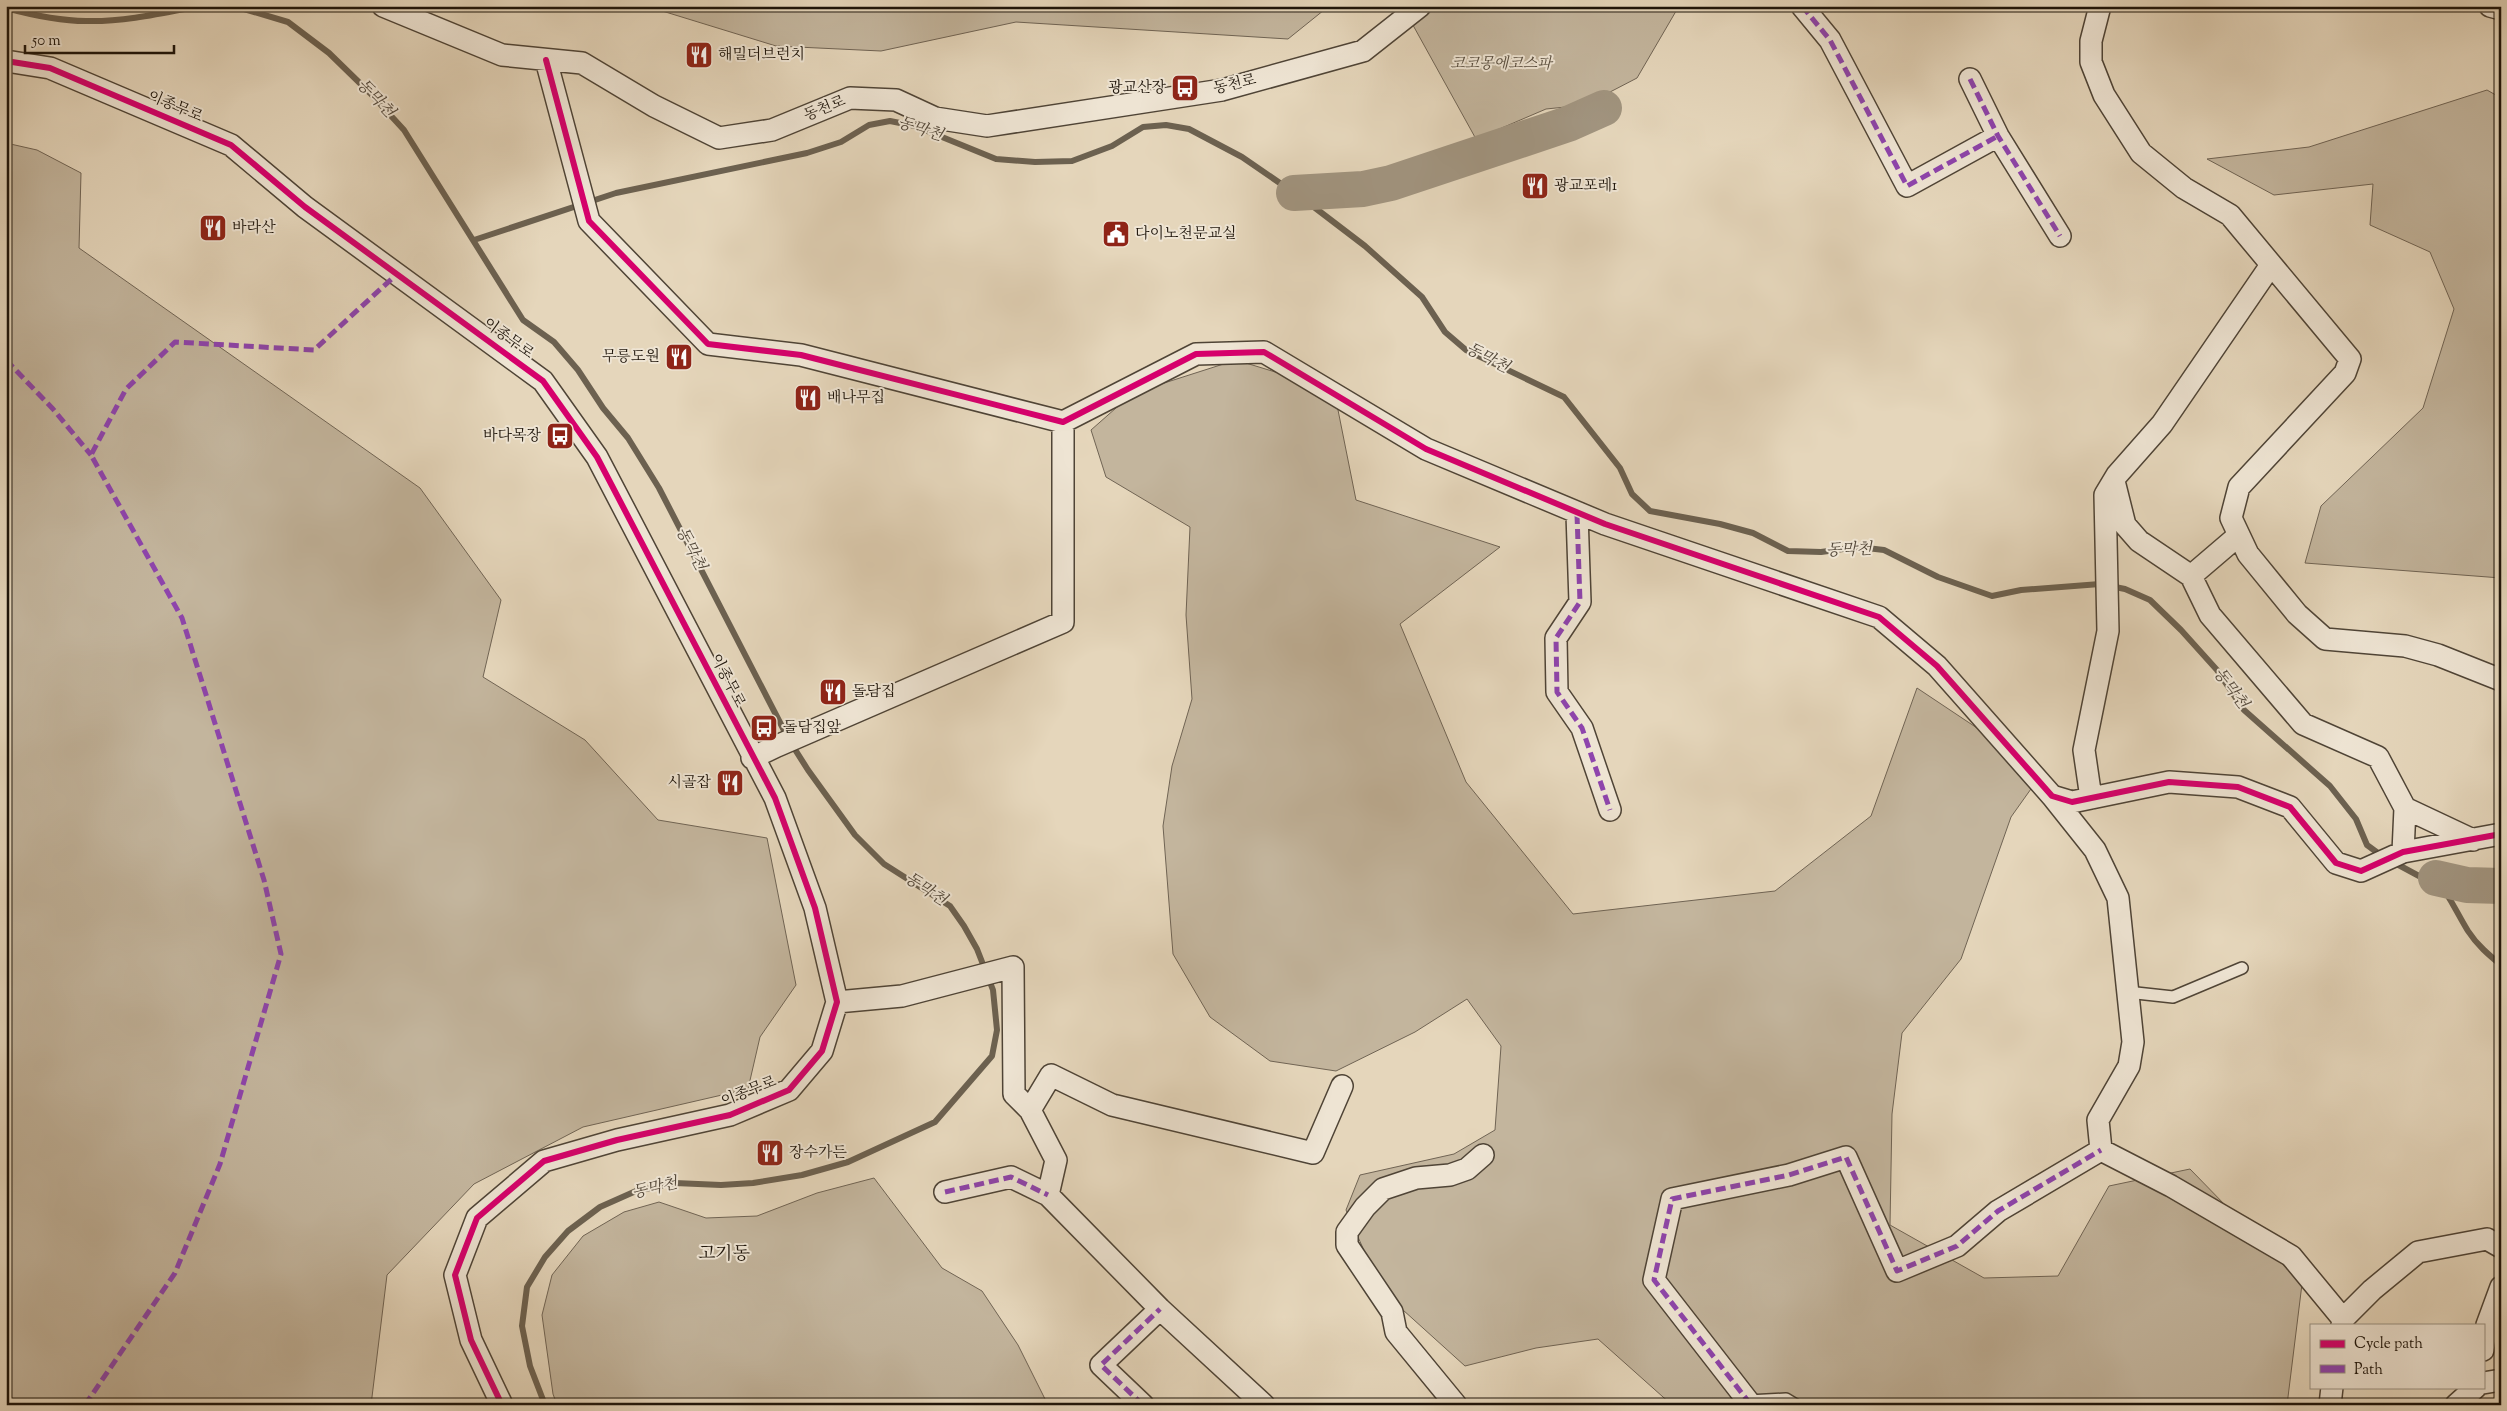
<svg xmlns="http://www.w3.org/2000/svg" width="2507" height="1411" font-family="'Sorts Mill Goudy','Noto Serif KR',serif">
	<style>
		.green { fill: #c3b59d; stroke: #706454 }
		.lines { fill: none; stroke-linecap: round; stroke-linejoin: round }
		.stream { stroke: #6c6150; stroke-width: 6 }
		.river { stroke: #a1947f; stroke-width: 36 }
		.service-casing { stroke: #4f4436; stroke-width: 14 }
		.minor-casing { stroke: #4f4436; stroke-width: 24 }
		.service { stroke: #eee4d3; stroke-width: 11 }
		.minor { stroke: #eee4d3; stroke-width: 21 }
		.quiet { stroke: #8e44ad; stroke-width: 5; stroke-dasharray: 10 5; stroke-linecap: butt }
		.cycleway-casing { stroke: #eee4d3; stroke-width: 9 }
		.cycleway { stroke: #d6006c; stroke-width: 6 }
		.labels { text-anchor: middle; dominant-baseline: central; stroke-width: 4; stroke-linejoin: round; paint-order: stroke }
		.poi-label { font-size: 15px; fill: #1d140a; stroke: #eee4d3; text-anchor: start }
		.park-label { font-size: 15px; font-style: italic; fill: #574c3d; stroke: #eee4d3 }
		.street-label { font-size: 15px; fill: #1d140a; stroke: #eee4d3 }
		.water-label { font-size: 16px; font-style: italic; fill: #524739; stroke: #eee4d3 }
		.quarter-label { font-size: 18px; fill: #1d140a; stroke: #eee4d3 }
	</style>
	<rect width="100%" height="100%" fill="#e5d6bb"/>
	<filter id="stains"><feTurbulence type="fractalNoise" baseFrequency=".004" numOctaves="4"/><feColorMatrix values="0 0 0 0 .2 0 0 0 0 .09 0 0 0 0 .02 0 0 0 .5 -.17"/></filter>
	<radialGradient id="worn" r=".72"><stop offset=".6" stop-color="#630" stop-opacity="0"/><stop offset="1" stop-color="#630" stop-opacity=".3"/></radialGradient>
	<path class="green" d="M646,6H1329L1288,39L1016,22L881,51L776,46Z
		M1425,6H1679L1637,78L1585,105L1546,109L1476,139L1409,18Z
		M2487,90L2501,98V578L2305,563L2321,506L2423,408L2454,309L2430,252L2370,225L2373,184L2274,195L2207,159L2309,147Z
		M6,143L37,150L81,173L79,248L420,488L501,600L483,677L585,740L658,820L767,838L796,985L760,1037L748,1089L583,1127L474,1184L387,1275L371,1405H6Z
		M1236,360L1334,390L1356,500L1500,547L1400,624L1466,782L1573,914L1775,891L1871,816L1917,688L2043,772L2011,817L1961,959L1902,1033L1892,1114L1890,1225L1984,1278L2058,1276L2109,1186L2190,1169L2302,1284L2287,1405H1672L1598,1339L1536,1348L1465,1366L1382,1291L1346,1210L1360,1175L1454,1154L1495,1130L1501,1046L1467,999L1415,1032L1336,1071L1270,1061L1210,1017L1173,954L1163,826L1172,766L1192,699L1186,615L1190,527L1106,477L1091,430L1133,393Z
		M874,1178L942,1268L982,1291L1018,1345L1048,1405H557L553,1394L542,1315L552,1275L583,1236L624,1212L659,1202L706,1218L757,1216L817,1193Z"/>
	<g class="lines">
		<path class="stream" d="M234,6L288,22L329,53L370,93L404,130L523,320L554,342L578,370L603,408L628,438L659,488L789,740L808,770L855,835L884,864L950,906L964,926L977,949L993,990L997,1030L992,1056L935,1122L848,1162L802,1175L753,1183L721,1185L675,1183L636,1191L600,1207L568,1231L545,1257L527,1287L522,1326L530,1366L545,1405
			M6,8C32,15 59,21 86,21C124,22 163,13 200,6
			M474,240L616,193L807,153L841,142L869,125L890,121L915,126L996,159L1035,162L1072,161L1112,146L1143,127L1166,125L1189,129L1242,157L1306,201L1365,246L1422,297L1445,332L1466,350L1564,397L1620,468L1632,494L1650,511L1720,524L1753,533L1788,551L1821,552L1858,547L1884,550L1938,577L1992,596L2021,590L2100,584L2125,589L2150,600L2181,630L2217,670L2244,710L2330,786L2356,819L2367,845L2382,856
			M2393,862L2419,876L2436,878C2449,895 2457,913 2468,931C2477,945 2489,955 2501,965"/>
		<path class="river" d="M1294,193L1363,189L1391,183L1568,124L1604,108
			M2436,878L2467,885L2501,886"/>
		<g class="service-casing">
			<path id="service" d="M2127,992L2173,997L2242,968
				M1748,1401L1786,1399L1796,1405"/>
		</g>
		<g class="minor-casing">
			<path id="minor" d="M383,6L502,55L582,63L654,106L719,138L772,130L850,98L896,100L935,118L987,126L1222,90L1363,51L1420,6
				M1802,6L1830,40L1907,186L1998,136
				M2100,6L2091,41V62L2104,95L2141,153L2184,188L2230,215L2350,359L2345,373L2239,487L2231,518L2248,554L2297,614L2325,639L2405,646L2438,655L2501,680
				M2490,6L2501,9
				M546,60L589,221L708,344L801,355L1063,422L1196,354L1264,352L1426,449L1605,524L1879,617L1937,666L2052,796L2072,802L2169,782L2238,787L2290,807L2336,863L2361,871L2403,852L2501,834
				M6,61L50,68L231,145L305,207L543,381L597,457L775,798L815,908L837,1002L822,1051L789,1090L730,1115L617,1140L544,1161L477,1218L455,1275L471,1340L502,1405
				M1970,79L1998,136L2060,236
				M2114,481L2125,525L2139,541L2191,576
				M1577,514L1580,602L1556,638L1557,692L1582,728L1610,810
				M2239,535L2191,576L2210,615L2303,724L2378,757L2405,808L2473,840
				M752,758L777,746L1063,622V422
				M2052,796L2095,850L2118,898L2133,1042L2129,1066L2098,1120L2101,1150L2171,1186L2291,1256L2343,1319
				M2091,798L2084,750L2108,631L2105,495L2117,475L2162,424L2271,265
				M2403,852L2405,808
				M837,1002L902,996L1013,967L1014,1094L1030,1110
				M945,1192L1011,1177L1048,1195
				M2342,1325L2343,1319L2372,1290L2418,1252L2487,1239L2501,1247
				M2483,1350L2487,1325L2501,1287
				M2483,1383L2501,1380
				M1143,1405L1101,1365L1160,1309
				M1264,1405L1160,1309L1048,1195L1056,1160L1030,1110L1051,1075L1112,1105L1313,1153L1342,1086
				M1456,1405L1396,1332L1392,1312L1347,1245V1232L1365,1207L1383,1189L1416,1178L1450,1175L1467,1169L1483,1155
				M1747,1405L1748,1401L1654,1280L1672,1199L1789,1175L1846,1157L1897,1271L1957,1246L1998,1211L2101,1150
				M2330,1405L2332,1387
				M2456,1405L2476,1387"/>
		</g>
		<use href="#service" class="service"/>
		<use href="#minor" class="minor"/>
		<path class="quiet" d="M1802,6L1830,40L1907,186L1998,136
			M1970,79L1998,136L2060,236
			M6,360L53,409L91,455
			M1577,514L1580,602L1556,638L1557,692L1582,728L1610,810
			M945,1192L1011,1177L1048,1195
			M85,1405L175,1273L220,1164L281,954L264,880L182,618L91,455L126,389L175,342L314,350L397,274
			M1143,1405L1101,1365L1160,1309
			M1747,1405L1748,1401L1654,1280L1672,1199L1789,1175L1846,1157L1897,1271L1957,1246L1998,1211L2101,1150"/>
		<g class="cycleway-casing">
			<path id="cycleway" d="M546,60L589,221L708,344L801,355L1063,422L1196,354L1264,352L1426,449L1605,524L1879,617L1937,666L2052,796L2072,802L2169,782L2238,787L2290,807L2336,863L2361,871L2403,852L2501,834
				M6,61L50,68L231,145L305,207L543,381L597,457L775,798L815,908L837,1002L822,1051L789,1090L730,1115L617,1140L544,1161L477,1218L455,1275L471,1340L502,1405"/>
		</g>
		<use href="#cycleway" class="cycleway"/>
	</g>
	<defs>
		<g id="restaurant-square" transform="scale(1.4375)"><rect x="-9" y="-9" width="18" height="18" rx="4" fill="#8f2418" stroke="#eee4d3"/><path d="M-5-6h1v4h1v-4h1v4h1v-4h1v5L-1.5 .5V6h-2V.5L-5-1ZM5-6V6H3V1.5H1.5Q1.5-4 5-6Z" fill="#fff"/></g>
		<g id="bus-square" transform="scale(1.4375)"><rect x="-9" y="-9" width="18" height="18" rx="4" fill="#8f2418" stroke="#eee4d3"/><path d="M-5-6H5V4H4V6H2V4H-2V6H-4V4H-5ZM-3.5-4V0h7V-4ZM-3.5 1.2v1.5H-2V1.2ZM2 1.2v1.5H3.5V1.2Z" fill="#fff"/></g>
		<g id="civic-square" transform="scale(1.4375)"><rect x="-9" y="-9" width="18" height="18" rx="4" fill="#8f2418" stroke="#eee4d3"/><path d="M-.6-6.5H3V-4.5H.6V-3L4-1V1h2V6H-6V1h2V-1L-.6-3ZM-1.2 2.5V6h2.4V2.5Z" fill="#fff"/></g>
	</defs>
	<g fill-rule="evenodd">
		<use href="#restaurant-square" x="699" y="55"/>
		<use href="#bus-square" x="1185" y="88"/>
		<use href="#restaurant-square" x="1535" y="186"/>
		<use href="#restaurant-square" x="213" y="228"/>
		<use href="#civic-square" x="1116" y="234"/>
		<use href="#restaurant-square" x="679" y="357"/>
		<use href="#restaurant-square" x="808" y="398"/>
		<use href="#bus-square" x="560" y="436"/>
		<use href="#restaurant-square" x="833" y="692"/>
		<use href="#bus-square" x="764" y="728"/>
		<use href="#restaurant-square" x="730" y="783"/>
		<use href="#restaurant-square" x="770" y="1153"/>
	</g>
	<g class="labels">
		<g class="poi-label">
			<text x="718" y="55">해밀더브런치</text>
			<text x="1166" y="88" text-anchor="end">광교산장</text>
			<text x="1554" y="186">광교포레1</text>
			<text x="232" y="228">바라산</text>
			<text x="1135" y="234">다이노천문교실</text>
			<text x="660" y="357" text-anchor="end">무릉도원</text>
			<text x="827" y="398">배나무집</text>
			<text x="541" y="436" text-anchor="end">바다목장</text>
			<text x="852" y="692">돌담집</text>
			<text x="783" y="728">돌담집앞</text>
			<text x="711" y="783" text-anchor="end">시골잡</text>
			<text x="789" y="1153">장수가든</text>
		</g>
		<g class="park-label">
			<text x="1501" y="64">코코몽에코스파</text>
		</g>
		<g class="street-label">
			<text transform="translate(1235 85) rotate(-13)">동천로</text>
			<text transform="translate(175 107) rotate(23)">이종무로</text>
			<text transform="translate(825 109) rotate(-22)">동천로</text>
			<text transform="translate(508 339) rotate(36)">이종무로</text>
			<text transform="translate(727 681) rotate(63)">이종무로</text>
			<text transform="translate(749 1092) rotate(-21)">이종무로</text>
		</g>
		<g class="water-label">
			<text transform="translate(375 99) rotate(46)">동막천</text>
			<text transform="translate(920 130) rotate(18)">동막천</text>
			<text transform="translate(1487 359) rotate(27)">동막천</text>
			<text transform="translate(690 549) rotate(63)">동막천</text>
			<text transform="translate(1849 551) rotate(-2)">동막천</text>
			<text transform="translate(2230 689) rotate(53)">동막천</text>
			<text transform="translate(925 890) rotate(33)">동막천</text>
			<text transform="translate(655 1189) rotate(-13)">동막천</text>
		</g>
		<g class="quarter-label">
			<text x="724" y="1255">고기동</text>
		</g>
	</g>
	<rect width="2507" height="1411" fill="none" stroke="#e5d6bb" stroke-width="25"/>
	<rect x="8" y="8" width="2492" height="1396" fill="none" stroke="#1d140a" stroke-width="2.5"/>
	<rect x="12" y="12" width="2482" height="1386" fill="none" stroke="#1d140a"/>
	<rect x="2310" y="1324" width="175" height="65" fill="#eee4d3" stroke="#9a9183"/>
	<rect x="2320" y="1340" width="25" height="8" fill="#d6006c" stroke="#9a9183"/>
	<text x="2354" y="1348" font-size="15" fill="#1d140a">Cycle path</text>
	<rect x="2320" y="1365" width="25" height="8" fill="#8e44ad" stroke="#9a9183"/>
	<text x="2354" y="1374" font-size="15" fill="#1d140a">Path</text>
	<path d="M25 45v8h149v-8" fill="none" stroke="#1d140a" stroke-width="2.5"/>
	<text x="32" y="45" font-size="15" fill="#1d140a" stroke="#eee4d3" stroke-width="4" paint-order="stroke">50 m</text>
	<rect width="100%" height="100%" filter="url(#stains)"/>
	<rect width="100%" height="100%" fill="url(#worn)"/>
</svg>
